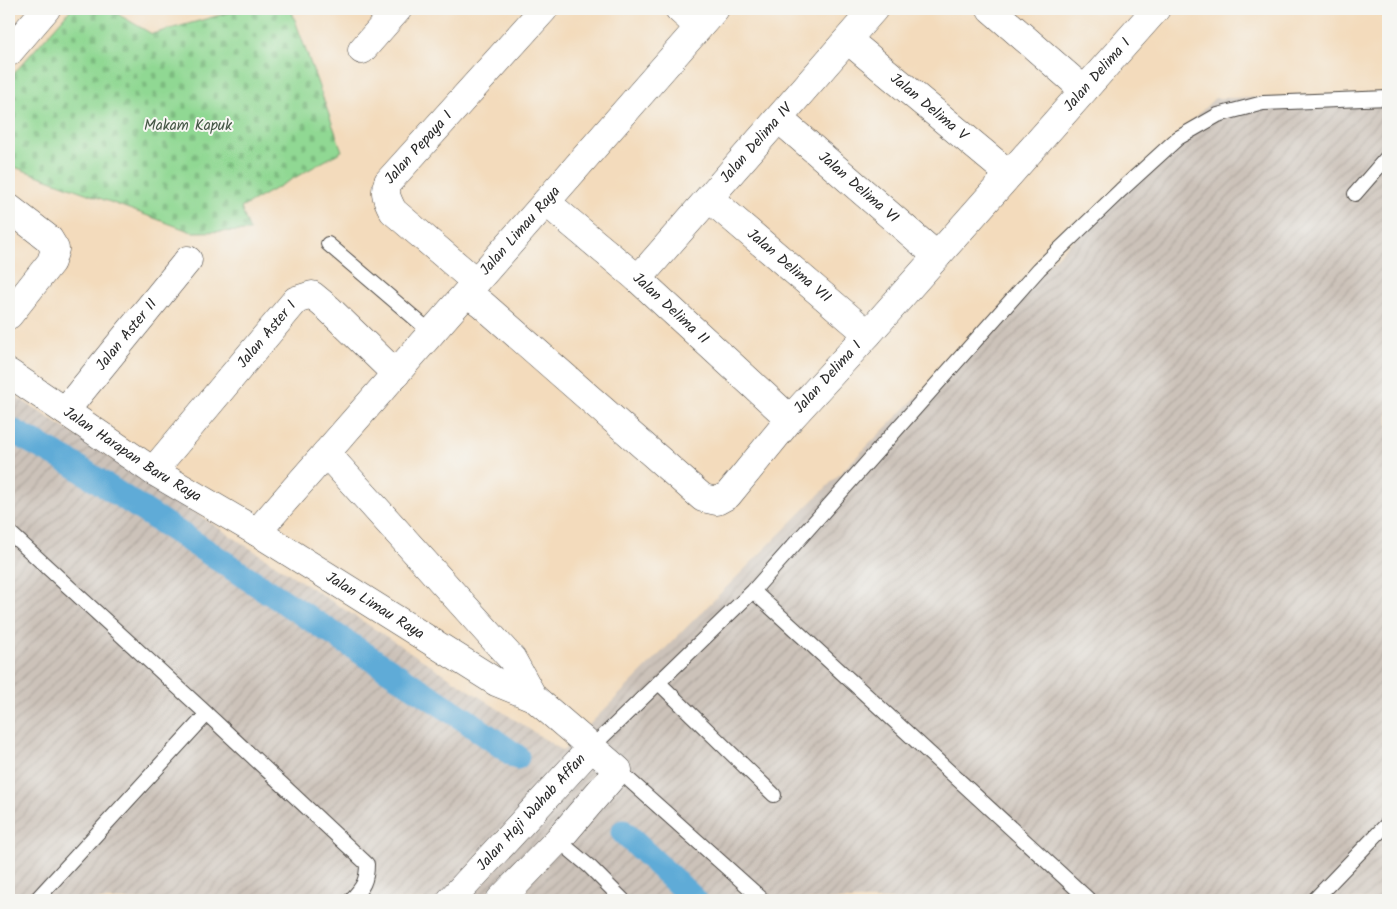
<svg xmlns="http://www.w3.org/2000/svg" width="1397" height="909" font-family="Kalam,sans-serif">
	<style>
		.industrial { fill: url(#industrial-furrows) }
		.cemetery { fill: url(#cemetery-stones); stroke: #5e825f }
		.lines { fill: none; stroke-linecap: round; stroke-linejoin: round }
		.canal { stroke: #5eabd7; stroke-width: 25 }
		.lane-casing { stroke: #494541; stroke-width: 16 }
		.street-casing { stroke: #494541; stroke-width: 29 }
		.secondary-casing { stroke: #494541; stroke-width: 29 }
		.lane { stroke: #fff; stroke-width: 14 }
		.street { stroke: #fff; stroke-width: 28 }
		.secondary { stroke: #fff; stroke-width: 28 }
		.labels { text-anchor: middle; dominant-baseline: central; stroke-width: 4; stroke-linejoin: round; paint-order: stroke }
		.street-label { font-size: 15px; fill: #2b2b2b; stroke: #f6f6f2 }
		.park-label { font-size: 15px; fill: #445645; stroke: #f6f6f2 }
	</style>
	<defs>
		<pattern id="industrial-furrows" width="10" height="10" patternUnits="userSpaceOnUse" patternTransform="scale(1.25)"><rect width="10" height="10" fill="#ccc2b9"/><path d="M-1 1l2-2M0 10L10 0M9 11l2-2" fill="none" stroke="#afa79f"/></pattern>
		<pattern id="cemetery-stones" width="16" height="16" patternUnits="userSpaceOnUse" patternTransform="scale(1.25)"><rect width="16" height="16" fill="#90d893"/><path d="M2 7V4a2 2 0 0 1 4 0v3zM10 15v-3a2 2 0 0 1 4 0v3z" fill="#7cba7f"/></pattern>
	</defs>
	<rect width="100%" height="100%" fill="#f6f6f2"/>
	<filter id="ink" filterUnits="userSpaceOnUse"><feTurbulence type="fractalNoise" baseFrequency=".02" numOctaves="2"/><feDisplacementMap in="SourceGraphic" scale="10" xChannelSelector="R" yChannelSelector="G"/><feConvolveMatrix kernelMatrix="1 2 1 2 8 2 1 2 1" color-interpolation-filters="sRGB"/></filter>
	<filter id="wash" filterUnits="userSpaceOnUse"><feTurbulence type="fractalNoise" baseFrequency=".0096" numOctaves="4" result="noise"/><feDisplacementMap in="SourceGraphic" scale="20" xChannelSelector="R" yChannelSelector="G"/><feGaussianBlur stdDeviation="1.12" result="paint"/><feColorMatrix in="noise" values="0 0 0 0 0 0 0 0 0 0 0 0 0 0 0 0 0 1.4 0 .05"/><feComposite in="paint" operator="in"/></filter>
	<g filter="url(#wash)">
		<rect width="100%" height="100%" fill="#f3dbbc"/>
		<path class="industrial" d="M1388,97V900H9V392L563,751L1215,98Z"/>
		<path class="cemetery" d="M71,9H109L152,34L242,9H291L342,151L241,208L250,231L192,232L9,165V79Z"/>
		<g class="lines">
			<path class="canal" d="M9,429L71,463L464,719L517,757
				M623,832L695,900"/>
		</g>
	</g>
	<g filter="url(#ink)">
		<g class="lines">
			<g class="lane-casing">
				<path id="lane" d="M1355,194L1388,156
					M328,244L432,333
					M9,532L207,714L36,900
					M753,591L1089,900
					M659,683L774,795
					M207,714L367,864C367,881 363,887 351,900
					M592,747L753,591L1039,269L1121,190L1178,138L1218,115L1263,103L1388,98
					M618,770L763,900
					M558,840L590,867L623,900
					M1314,900L1388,823"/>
			</g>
			<g class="street-casing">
				<g id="street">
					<path d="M679,9L699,27"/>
					<path d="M991,9L1084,90"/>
					<path id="s1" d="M848,40L1009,174"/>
					<path d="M362,50L398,9"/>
					<path d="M9,52L46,9"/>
					<path id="s2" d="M779,119L937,256"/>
					<path id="s3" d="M709,198L868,334"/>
					<path id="s4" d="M546,202L638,279L790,419"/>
					<path d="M9,208L49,239L55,249L51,262L9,315"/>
					<path id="s5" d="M638,279L874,9"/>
					<path id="s6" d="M476,282L393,211C388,201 383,193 388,182L544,9"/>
					<path id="s7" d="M467,293L482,304L703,498L717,501L728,495L790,419L868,334L1156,9"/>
					<path id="s8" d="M65,411L188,260"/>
					<path id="s9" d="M153,471L296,300L312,295L329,309L396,374"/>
				</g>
			</g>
			<g class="secondary-casing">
				<g id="secondary">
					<path id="s10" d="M9,373L153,471L257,532L496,682L533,697L618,770L558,840L500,900"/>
					<path d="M326,453L512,659L533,697"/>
					<path id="s11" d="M257,532L715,9"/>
					<path id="s12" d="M451,900L592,747"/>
				</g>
			</g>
			<use href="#lane" class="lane"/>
			<use href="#street" class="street"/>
			<use href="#secondary" class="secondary"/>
		</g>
	</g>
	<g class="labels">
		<g class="street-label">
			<text stroke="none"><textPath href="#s7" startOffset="899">Jalan Delima I</textPath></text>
			<text stroke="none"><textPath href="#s1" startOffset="105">Jalan Delima V</textPath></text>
			<text stroke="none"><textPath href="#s5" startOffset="180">Jalan Delima IV</textPath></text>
			<text stroke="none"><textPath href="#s6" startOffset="186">Jalan Pepaya I</textPath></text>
			<text stroke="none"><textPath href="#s2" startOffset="105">Jalan Delima VI</textPath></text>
			<text stroke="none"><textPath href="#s11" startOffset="400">Jalan Limau Raya</textPath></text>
			<text stroke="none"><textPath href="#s3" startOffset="105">Jalan Delima VII</textPath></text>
			<text stroke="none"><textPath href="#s4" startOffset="164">Jalan Delima II</textPath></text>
			<text stroke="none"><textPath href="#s8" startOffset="98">Jalan Aster II</textPath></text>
			<text stroke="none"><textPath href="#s9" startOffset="178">Jalan Aster I</textPath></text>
			<text stroke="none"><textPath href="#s7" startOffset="494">Jalan Delima I</textPath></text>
			<text stroke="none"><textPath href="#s10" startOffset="148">Jalan Harapan Baru Raya</textPath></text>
			<text stroke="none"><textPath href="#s10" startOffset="434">Jalan Limau Raya</textPath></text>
			<text stroke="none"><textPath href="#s12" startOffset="119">Jalan Haji Wahab Affan</textPath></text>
		</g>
		<g class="park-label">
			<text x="188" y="126">Makam Kapuk</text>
		</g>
	</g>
	<rect width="1397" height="909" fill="none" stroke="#f6f6f2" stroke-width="30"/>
</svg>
